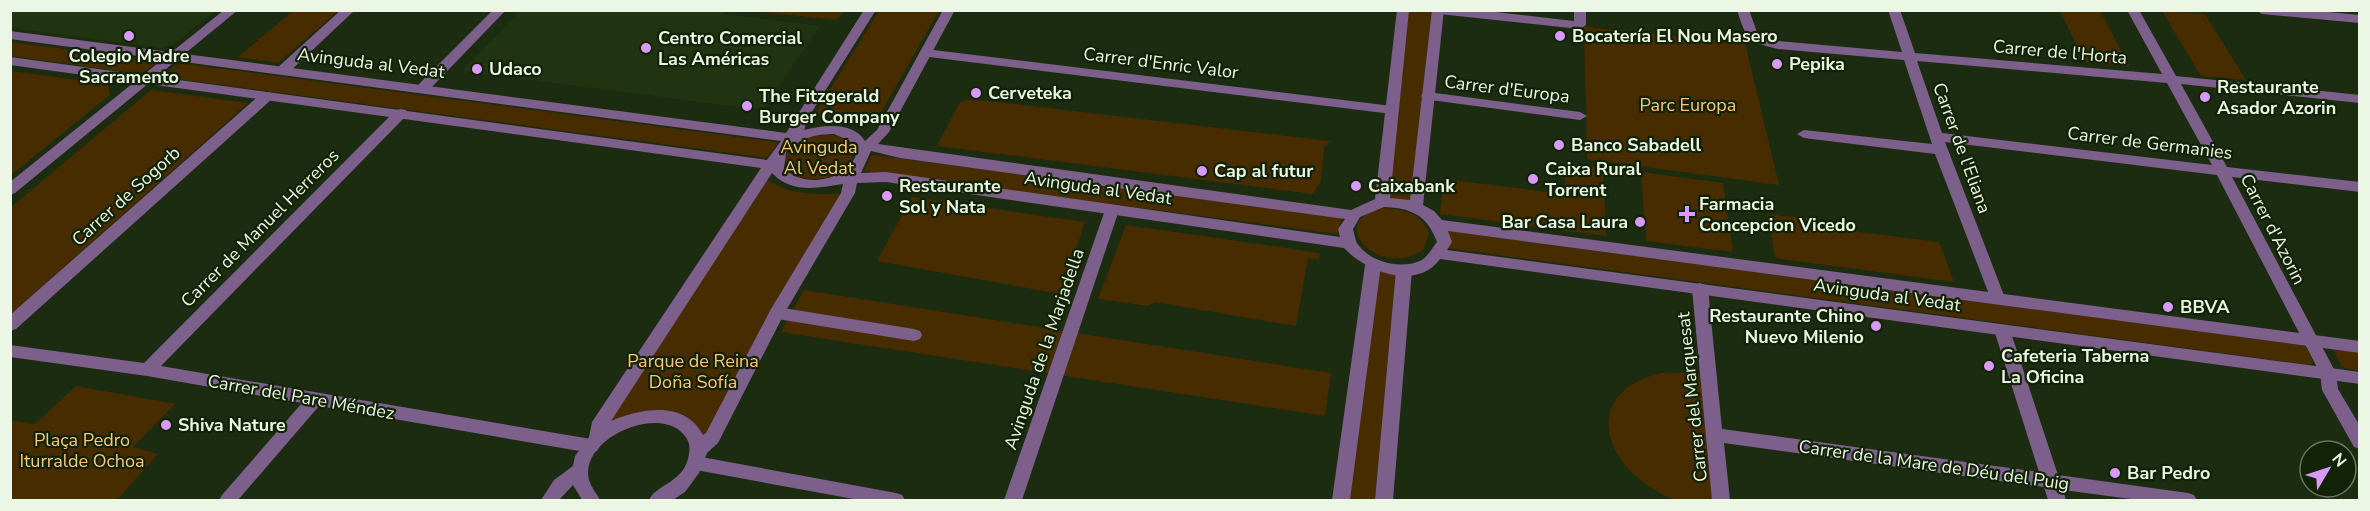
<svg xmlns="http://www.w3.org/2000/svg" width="2370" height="511" font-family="'Nunito Sans',sans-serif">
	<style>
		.built { fill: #203411 }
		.green { fill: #472c00 }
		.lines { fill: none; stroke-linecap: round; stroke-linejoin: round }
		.minor { fill: #7d5f8c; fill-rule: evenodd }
		.tertiary { fill: #7d5f8c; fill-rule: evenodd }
		.poi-dot { fill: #d99af7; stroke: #122206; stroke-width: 2 }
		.labels { text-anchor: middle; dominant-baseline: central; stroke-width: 4.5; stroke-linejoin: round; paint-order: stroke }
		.poi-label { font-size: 18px; font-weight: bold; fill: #ebf6e4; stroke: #122206; text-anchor: start }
		.street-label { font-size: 18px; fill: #ebf6e4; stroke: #122206 }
		.park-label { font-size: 18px; fill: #fec67a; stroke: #122206 }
	</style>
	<rect width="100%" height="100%" fill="#1c2c10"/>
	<path class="built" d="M12,11V10L216,11L174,44L162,48L11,28Z
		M520,11H726L724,14L820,26L762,110L462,71Z"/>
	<path class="green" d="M293,11H338L278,63L238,57Z
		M752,11H844L837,20Z
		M879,11H939L875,123L854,116L814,115Z
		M1405,11H1436L1416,207L1382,202Z
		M2060,11H2100L2130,67L2085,62Z
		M2162,11L2205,14L2246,80L2201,76Z
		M1584,27L1745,43L1779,185L1587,159Z
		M11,42L157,61L158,62L141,74L11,56Z
		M185,64L776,142L778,144L767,158L163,77L175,65Z
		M11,71L108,84L110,95L11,175Z
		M151,90L248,103L11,314V207Z
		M966,100L988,101L1330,141L1324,147L1321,181L1313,194L937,146L960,102Z
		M824,135C837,135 848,137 854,149C853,179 810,186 789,172L784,160C790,142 807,137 824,135Z
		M874,155L1340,216L1342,218L1337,234L864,171L871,156Z
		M1565,162L1603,168L1606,236L1440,214L1444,179L1555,193L1556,187L1565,188Z
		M1641,172L1723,183L1733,252L1646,241Z
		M762,177C792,196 814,195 848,193L709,445L689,420L651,410L598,427Z
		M912,197L1085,222L1061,294L877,261Z
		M1384,208C1403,209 1423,213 1429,234L1424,249C1382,282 1321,220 1384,208Z
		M1767,214L1817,220L1819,227L1939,242L1954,282L1775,258Z
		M1126,225L1320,253L1319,260L1308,258L1296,326L1154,302L1149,306L1098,299Z
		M1449,231L2300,344L2306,347L2313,362L2311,365L1447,248Z
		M1373,265L1404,270L1384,500H1340Z
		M804,290L1331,373L1325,416L781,332Z
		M2335,349L2359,352V371L2342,367L2333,350Z
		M1661,373H1689L1710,377L1721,500C1707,500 1688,504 1675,500C1666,497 1658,492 1650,487C1597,452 1589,390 1661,373Z
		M76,386L175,404L133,447L158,454L117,500H11V420L35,424Z"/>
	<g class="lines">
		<path class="minor" d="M224,10H238L15,193L10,195V182Z
			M341,10H355L287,74H277L276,71L277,68Z
			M493,10H506L427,92H417L415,89L417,86Z
			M1433,10H1478L1574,21V10H1586V25L1580,29L1439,14Z
			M1737,10H1749L1757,32L1778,41L1902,52L1888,10H1900L1915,53L2162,74L2127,10H2139L2176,76L2360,95V103L2181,84L2227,167L2360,182V192L2232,177L2336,373L2338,389L2360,426V449L2354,447L2322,390L2320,373L2217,175L1945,142L2005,298L2002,302H1992L1935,154L1804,138L1797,134L1804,130L1932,144L1904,60L1778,49C1748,42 1746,39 1737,10ZM1917,61L2167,83L2212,165L1942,133Z
			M2256,10H2307L2360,15V23L2262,14Z
			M925,49L1392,106L1399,110L1392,114L921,56L919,53Z
			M267,92L272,93L274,96L272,99L16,329L10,331V315L262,93Z
			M1428,92L1580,112L1587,116L1580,120L1423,99L1421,96L1423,93Z
			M401,109L406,110L408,113L406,116L161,366L591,439L597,441L600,446L597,451L591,453L319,406L238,500H219L222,495L302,403L147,376L10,357V345L144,363L396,110Z
			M1112,205L1119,210L1022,500H1004L1105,210Z
			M1373,260L1378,261L1381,265L1350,500H1332L1365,265L1368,261Z
			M1404,265L1409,266L1412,270L1393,500H1375L1396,270L1399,266Z
			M1700,283L1705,285L1708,289L1722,429L2039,472L1994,330L1996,326H2008L2010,330L2058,475L2188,493L2194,495L2197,500H2138L2063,490L2066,500H2048L2044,487L1724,443L1730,500H1712L1692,289L1695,285Z
			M777,307L914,329L920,331L922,335L920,339L914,341L777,319L771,317L769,313L771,309Z
			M696,456L896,493L902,495L905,500H859L696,470L690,468L687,463L690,458Z"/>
		<path class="tertiary" d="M864,10H876L808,118L804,130C823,125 853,121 865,141L877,130L943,10H955L889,132L878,144L1351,210L1375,199L1397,10H1409L1390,198L1410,200L1432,10H1444L1423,205L1434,211L1442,220L2360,341V353L1448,231L1452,242L1447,250L2360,372V384L1440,259C1417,291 1366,272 1344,248L886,182L857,183L855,193L784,314L718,443L707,453L699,473L685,492L673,500H649C656,484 685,483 689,454C691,443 687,437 679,430C650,408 579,441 589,480C591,487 597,494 600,500H582L573,485L559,500H541L554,480L573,466L575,456L589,437L592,422L761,168L10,65V57L767,160L781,141L10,39V31L786,133ZM834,134L850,141L856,155C845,181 803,189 784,168L786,153C798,138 816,134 834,134ZM871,151L900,158L1345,219L1338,229L1340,237L886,172L861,173ZM772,173C792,194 817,188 843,184L841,193L771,309L706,433L703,435C685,400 641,408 611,421ZM1384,207C1411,208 1427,215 1437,242C1433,247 1428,256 1422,260C1402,270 1370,263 1357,243C1355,239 1354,233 1353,229L1360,217Z"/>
	</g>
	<g class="poi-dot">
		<circle cx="129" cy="36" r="6"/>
		<circle cx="1560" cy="36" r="6"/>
		<circle cx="646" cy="48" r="6"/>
		<circle cx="1777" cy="64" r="6"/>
		<circle cx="477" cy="69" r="6"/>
		<circle cx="976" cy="93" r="6"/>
		<circle cx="2205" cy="97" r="6"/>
		<circle cx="747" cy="106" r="6"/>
		<circle cx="1559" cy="145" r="6"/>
		<circle cx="1202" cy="171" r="6"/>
		<circle cx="1533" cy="179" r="6"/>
		<circle cx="1356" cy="186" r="6"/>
		<circle cx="887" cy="196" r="6"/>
		<path d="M1684 205h6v6h6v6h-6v6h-6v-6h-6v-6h6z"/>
		<circle cx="1640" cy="222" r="6"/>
		<circle cx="2168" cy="307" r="6"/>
		<circle cx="1876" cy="326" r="6"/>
		<circle cx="1989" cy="366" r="6"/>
		<circle cx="166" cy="425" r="6"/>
		<circle cx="2115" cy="473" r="6"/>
	</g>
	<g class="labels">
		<g class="poi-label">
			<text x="1572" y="36">Bocatería El Nou Masero</text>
			<text x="658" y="38">Centro Comercial<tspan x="658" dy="21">Las Américas</tspan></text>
			<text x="129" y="56" text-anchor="middle">Colegio Madre<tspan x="129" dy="21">Sacramento</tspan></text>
			<text x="1789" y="64">Pepika</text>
			<text x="489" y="69">Udaco</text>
			<text x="2217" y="87">Restaurante<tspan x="2217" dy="21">Asador Azorin</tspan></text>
			<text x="988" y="93">Cerveteka</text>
			<text x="759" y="96">The Fitzgerald<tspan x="759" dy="21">Burger Company</tspan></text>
			<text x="1571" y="145">Banco Sabadell</text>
			<text x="1545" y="169">Caixa Rural<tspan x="1545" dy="21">Torrent</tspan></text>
			<text x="1214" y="171">Cap al futur</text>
			<text x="899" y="186">Restaurante<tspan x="899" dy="21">Sol y Nata</tspan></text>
			<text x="1368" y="186">Caixabank</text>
			<text x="1699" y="204">Farmacia<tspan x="1699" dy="21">Concepcion Vicedo</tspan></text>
			<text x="1628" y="222" text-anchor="end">Bar Casa Laura</text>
			<text x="2180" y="307">BBVA</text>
			<text x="1864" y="316" text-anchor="end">Restaurante Chino<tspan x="1864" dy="21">Nuevo Milenio</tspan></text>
			<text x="2001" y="356">Cafeteria Taberna<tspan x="2001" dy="21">La Oficina</tspan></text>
			<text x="178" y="425">Shiva Nature</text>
			<text x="2127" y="473">Bar Pedro</text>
		</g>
		<g class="street-label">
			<text transform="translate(2060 52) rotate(5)">Carrer de l'Horta</text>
			<text transform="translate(371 63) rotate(7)">Avinguda al Vedat</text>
			<text transform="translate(1161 63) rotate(7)">Carrer d'Enric Valor</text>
			<text transform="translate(1507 89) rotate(7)">Carrer d'Europa</text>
			<text transform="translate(2150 143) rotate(7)">Carrer de Germanies</text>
			<text transform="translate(1962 148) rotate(70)">Carrer de l'Eliana</text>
			<text transform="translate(1098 188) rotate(8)">Avinguda al Vedat</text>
			<text transform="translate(126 196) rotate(-42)">Carrer de Sogorb</text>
			<text transform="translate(260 228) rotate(-45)">Carrer de Manuel Herreros</text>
			<text transform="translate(2273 229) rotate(63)">Carrer d'Azorin</text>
			<text transform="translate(1887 295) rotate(8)">Avinguda al Vedat</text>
			<text transform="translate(1044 349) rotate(-71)">Avinguda de la Marjadella</text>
			<text transform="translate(301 397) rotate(10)">Carrer del Pare Méndez</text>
			<text transform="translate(1692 397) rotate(-96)">Carrer del Marquesat</text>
			<text transform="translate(1934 465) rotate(8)">Carrer de la Mare de Déu del Puig</text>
		</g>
		<g class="park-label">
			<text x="1688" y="105">Parc Europa</text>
			<text x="819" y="147">Avinguda<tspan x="819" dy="21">Al Vedat</tspan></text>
			<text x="693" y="361">Parque de Reina<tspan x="693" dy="21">Doña Sofía</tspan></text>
			<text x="82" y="440">Plaça Pedro<tspan x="82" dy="21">Iturralde Ochoa</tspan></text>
		</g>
	</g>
	<rect width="2370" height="511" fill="none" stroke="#ebf6e4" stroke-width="24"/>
	<g transform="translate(2328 469) rotate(51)"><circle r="28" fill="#122206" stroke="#69775f" stroke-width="1.5"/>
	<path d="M0-4.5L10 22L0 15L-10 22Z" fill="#d99af7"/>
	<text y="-9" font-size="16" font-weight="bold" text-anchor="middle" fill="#ebf6e4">N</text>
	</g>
</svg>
